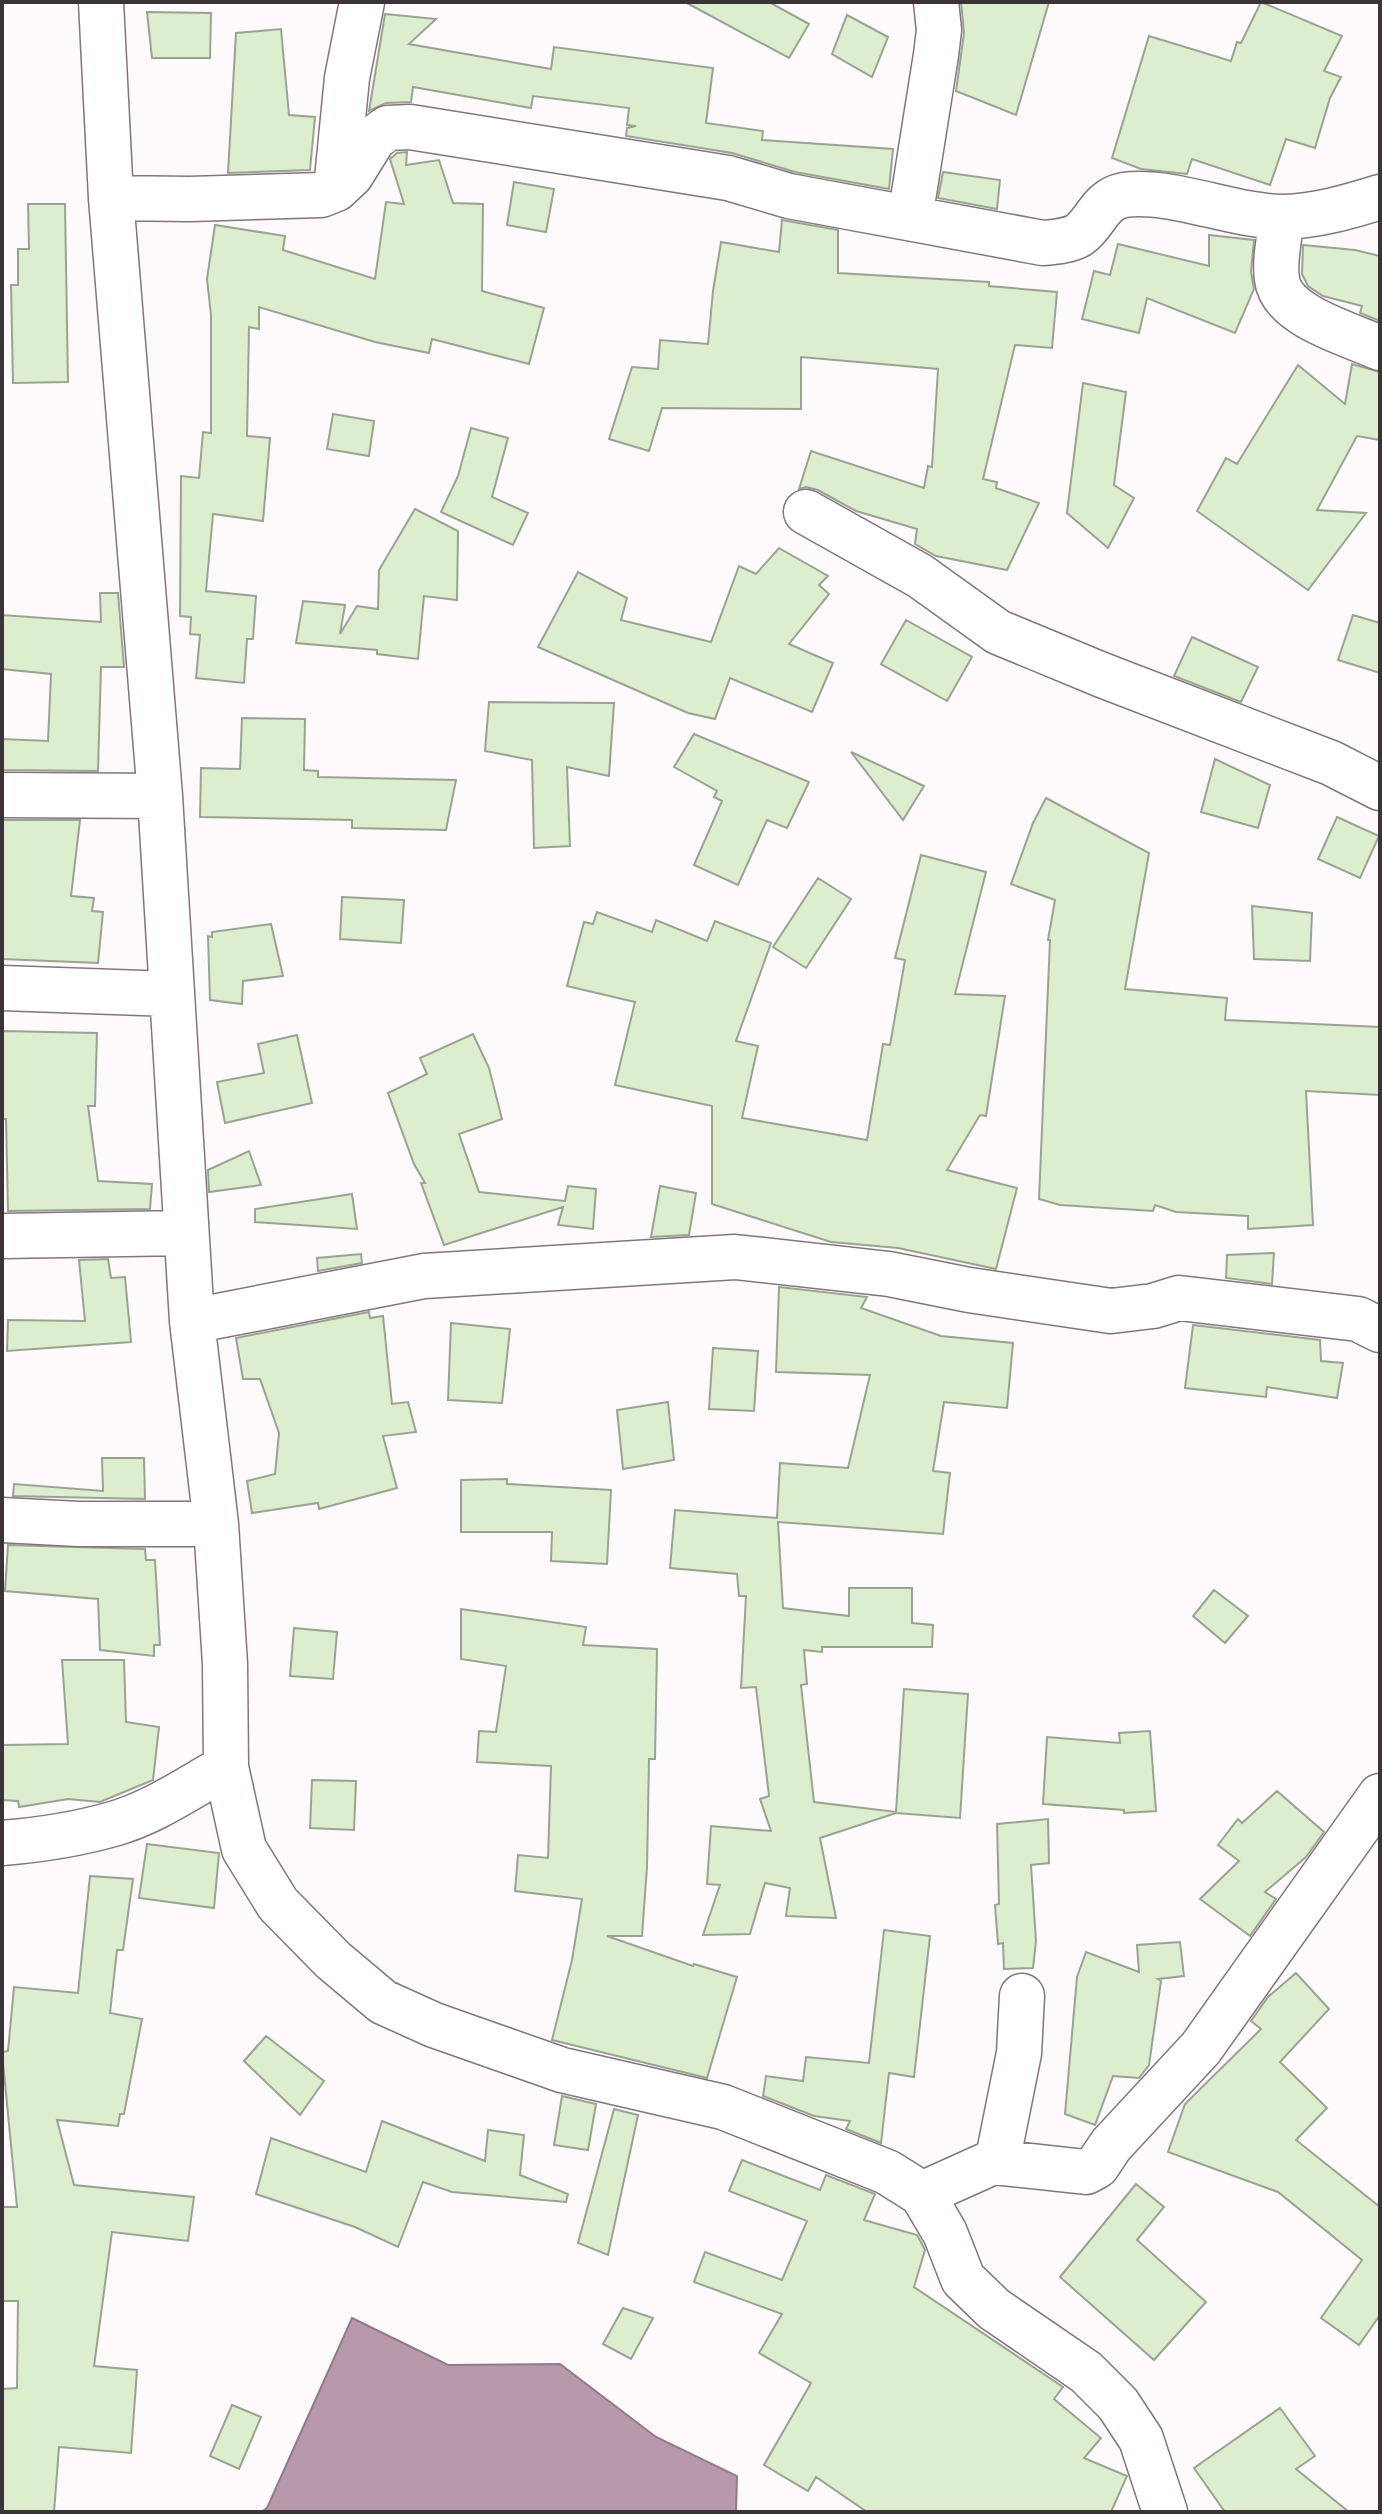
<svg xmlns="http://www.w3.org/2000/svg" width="1382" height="2514" font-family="Karla,sans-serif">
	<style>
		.water { fill: #b898ab; stroke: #927a88; stroke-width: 2 }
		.building { fill: #dceece; stroke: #9aa393; stroke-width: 2 }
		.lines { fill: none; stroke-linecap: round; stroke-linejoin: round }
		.street-casing { stroke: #85747e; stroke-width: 47 }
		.street { stroke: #fff; stroke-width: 44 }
	</style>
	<rect width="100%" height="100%" fill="#fefafc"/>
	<path class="water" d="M352,2318L448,2365L560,2364L656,2437L737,2476L736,2512H261L267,2508Z"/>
	<path class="building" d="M685,2H769L809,24L789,58Z
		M961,2H1049L1016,115L956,91L964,33Z
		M1261,2L1342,36L1324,71L1341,77L1330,98L1315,148L1286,139L1270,185L1192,159L1187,174L1141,169L1112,158L1149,36L1231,61L1237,42L1241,43Z
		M147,12L211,13L210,58H152Z
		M385,14L436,19L409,44L551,69L554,47L713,68L706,123L763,131L762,140L893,149L889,189L795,172L732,153L626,136L627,128L636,126L627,125L629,108L533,96L531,108L413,87L411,102L386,103L369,111Z
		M847,15L888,37L872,77L832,54Z
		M281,29L289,115L315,117L310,170L228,173L236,33Z
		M407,152L406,165L439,160L453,203L483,204L482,291L544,308L529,364L432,339L429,353L375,342L259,307V329L249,327L247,436L270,438L263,521L213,514L206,591L256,596L253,639H247L244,683L196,678L200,635L190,634L191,617L180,616L181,476L199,478L203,432L211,433V315L207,279L215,225L285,236L283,250L375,279L386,202L404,204L390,159L397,153Z
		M943,172L1000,180L997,209L938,198Z
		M514,182L554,189L546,232L507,225Z
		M28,204H65L68,382L13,383L11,285H18V249H29Z
		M782,220L838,230V273L989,282V286L1057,292L1052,348L1015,345L983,479L997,482L996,488L1039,503L1007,570L936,556L915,544L917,529L856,511L818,490L806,487L799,489L811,451L924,488L928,466L932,467L938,369L801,357V409L662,408L649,451L609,439L632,367L658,369L660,340L708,344L713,291L721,242L779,252Z
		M1209,235L1254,240L1251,272L1254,289L1235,333L1147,298L1139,333L1082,319L1094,271L1110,275L1118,244L1209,266Z
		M1303,245L1355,250L1380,256V321L1360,313L1362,306L1323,296L1308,286L1302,274Z
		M1352,364L1380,372V440L1357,436L1317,510L1366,513L1308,590L1197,511L1226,458L1237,464L1298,365L1345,404Z
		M1083,383L1126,392L1114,485L1134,498L1108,548L1067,513Z
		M333,414L374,421L369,456L327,449Z
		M471,428L508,438L492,497L528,513L513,545L441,512L458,476Z
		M415,509L458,531L457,600L424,596L418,659L377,654V650L296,643L303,601L345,605L340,634L357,606L378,609L379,570Z
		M779,548L828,576L819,585L829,594L789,644L833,663L812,712L730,678L715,719L688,713L538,647L578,572L627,598L621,620L711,642L739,566L756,574Z
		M100,593H118L124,667H101L98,771L2,770V739L48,741L51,674L2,669V615L101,622Z
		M1353,615L1380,623V673L1338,660Z
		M906,620L972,657L947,701L881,664Z
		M1192,637L1258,667L1241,702L1174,676Z
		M489,702L614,703L609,776L567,767L570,846L534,848L532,760L485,751Z
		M242,718L305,719L304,770L318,771V777L456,780L446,830L352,828V820L200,817L201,768L240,769Z
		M694,734L809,782L787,828L767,820L738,885L694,865L722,801L714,797L717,791L674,767Z
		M851,752L924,786L903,820Z
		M1215,759L1270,785L1258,828L1201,812Z
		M1046,798L1149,853L1125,989L1227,998L1225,1020L1380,1027V1095L1306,1091L1313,1225L1248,1229V1216L1176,1212L1155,1205L1153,1211L1060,1205L1039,1199L1050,940H1048L1055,900L1011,884L1033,823Z
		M1337,817L1379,836L1360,878L1318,859Z
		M2,820H80L71,896L94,898L92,911L103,912L98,963L2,959Z
		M921,855L986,872L955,994L1005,996L986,1116L980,1115L947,1170L1017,1188L996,1269L898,1248L831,1242L712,1204V1106L615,1085L635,1002L567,986L584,922L593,924L597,912L652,932L656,920L707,941L715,921L771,943L736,1041L758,1046L742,1118L867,1140L883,1044L890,1045L905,960L895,958Z
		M818,878L851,899L806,968L773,947Z
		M342,897L404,900L401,943L340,939Z
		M1252,906L1312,913L1310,961L1254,959Z
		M271,924L283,976L243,981L242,1004L210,1000L208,936L212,937V932Z
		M2,1031L97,1033L95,1106H88L98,1181L152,1184L150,1209L8,1211L6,1119H2Z
		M473,1034L489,1068L502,1119L459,1134L479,1192L565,1201L568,1186L596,1189L593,1229L558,1225L563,1207L444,1245L421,1183H425L414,1164L388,1093L427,1074L420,1058Z
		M297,1035L312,1103L225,1123L217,1082L264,1073L258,1044Z
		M249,1151L261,1185L209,1192L208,1170Z
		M660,1186L696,1193L689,1235L651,1237Z
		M352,1194L357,1229L255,1222V1209Z
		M1274,1253L1272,1284L1226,1278L1227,1255Z
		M361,1254L362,1263L318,1271L317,1258Z
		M108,1259L111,1278L125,1277L131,1342L7,1351L8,1320L85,1321L79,1260Z
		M779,1287L867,1297L861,1308L941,1336L1013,1343L1007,1408L944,1402L933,1471L950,1473L943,1534L778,1522L783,1608L849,1616V1588H912V1623L933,1625L932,1647H822V1652L804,1650L807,1684L801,1685L814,1802L896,1812L904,1689L968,1694L960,1818L896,1813L820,1838L836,1918L786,1916L790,1888L765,1883L750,1934L703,1935L720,1885L707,1884L711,1826L771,1831L760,1799L769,1796L756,1687L741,1688L746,1596H739L737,1574L670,1568L675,1510L777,1518L780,1463L848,1468L870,1375L776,1372Z
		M369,1312L370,1318L383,1316L392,1404L408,1402L416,1432L383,1436L397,1488L319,1509L318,1503L252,1513L247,1481L275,1474L279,1433L260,1379H243L236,1338Z
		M451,1323L510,1329L502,1403L448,1400Z
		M1193,1325L1320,1340L1321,1361L1343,1363L1337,1398L1267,1387L1266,1397L1185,1388Z
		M713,1348L758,1351L754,1411L709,1409Z
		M668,1402L674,1460L623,1469L617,1410Z
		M102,1458H144L145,1499L13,1496L14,1484L103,1491Z
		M507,1479V1484L611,1490L607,1564L551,1561L552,1532H461V1480Z
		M8,1545L145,1549L146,1560H155L160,1645H154V1656L100,1650L98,1599L5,1591Z
		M1214,1590L1248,1616L1225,1643L1193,1616Z
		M461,1609L586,1627L583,1645L657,1649L655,1759H649L647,1867L642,1936H607L693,1966L694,1964L737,1977L707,2078L552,2040L572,1960L582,1899L515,1891L518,1855L548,1858L551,1766L477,1762L479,1731L496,1732L506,1666L461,1659Z
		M294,1628L337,1632L333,1679L290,1676Z
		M62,1660H124L126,1722L159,1727L153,1780L100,1802L68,1799L19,1807L18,1801L2,1800V1745L68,1744Z
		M1150,1731L1156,1811L1124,1813V1810L1043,1804L1047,1737L1120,1743L1119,1733Z
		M312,1780L356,1781L354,1830L310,1828Z
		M1277,1791L1324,1832L1306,1857L1265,1892L1276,1899L1250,1936L1200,1899L1239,1861L1218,1845L1238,1819L1242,1823Z
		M1048,1819L1049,1863L1031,1865L1036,1941L1033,1968L1004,1969L1003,1943L998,1944L995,1905L999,1904L997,1824Z
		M147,1844L219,1853L214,1908L139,1898Z
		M90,1876L133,1879L123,1950H117L110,2013L142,2019L124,2114H120L118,2126L57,2120L74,2185L194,2197L188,2241L112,2232L94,2366L137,2370L131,2453L59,2447L54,2512H2V2389L17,2388L18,2301H2V2207H17L2,2052L8,2051L14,1987L78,1993Z
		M884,1930L930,1936L914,2077L889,2073L881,2143L846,2129L850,2121L814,2116L763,2096L766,2076L803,2081L806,2057L869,2063Z
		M1180,1942L1184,1976L1158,1979L1161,1981L1149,2065L1139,2078L1113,2076L1095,2125L1065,2114L1077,1977L1086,1952L1139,1972L1137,1945Z
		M1296,1973L1329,2009L1280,2062L1327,2108L1296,2140L1380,2207V2315L1359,2345L1321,2318L1362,2260L1278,2192L1168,2152L1185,2104L1261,2029L1251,2021L1268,1997Z
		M266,2036L324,2081L300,2115L244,2061Z
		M562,2096L596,2104L588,2150L554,2145Z
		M614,2109L638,2115L608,2255L578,2243Z
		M382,2121L485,2161L488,2130L524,2135L520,2175L568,2194L566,2202L452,2192L423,2182L398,2247L355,2227L256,2194L271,2138L366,2172Z
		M742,2160L820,2190L826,2175L875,2194L864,2220L917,2235L922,2244L925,2250L914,2287L1063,2387L1054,2399L1101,2438L1084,2458L1127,2476L1111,2512H867L816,2477L808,2491L764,2465L811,2383L759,2353L782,2314L694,2282L705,2252L782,2280L807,2221L729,2191Z
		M1136,2184L1164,2207L1137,2240L1206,2302L1154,2360L1060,2277Z
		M623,2308L653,2318L631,2359L603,2344Z
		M232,2405L261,2417L239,2469L210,2456Z
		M1280,2408L1315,2456L1296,2469L1349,2512H1225L1194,2468Z"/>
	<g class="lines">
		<g class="street-casing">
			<path id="street" d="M101,2L111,198L160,796L192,1321L216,1524L225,1664L226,1767L244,1849L278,1904L333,1960L383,2002L434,2025L562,2070L723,2107L887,2172L922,2194L945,2233L963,2279L994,2309L1086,2372L1118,2404L1141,2439L1165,2512
				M336,189L347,78L362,2
				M111,198L190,199L321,195L336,189L351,175L374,138L388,128L410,127L728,178L789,196L1043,243C1054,242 1069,241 1079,235C1097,222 1099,200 1124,195C1170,188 1235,217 1283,217C1317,216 1348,207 1380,197
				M1282,217C1280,236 1274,259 1277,279C1281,316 1349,334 1380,348
				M910,218L936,55L939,30L936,2
				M806,512L920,576L998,632L1102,675L1331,763L1380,788
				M2,795L160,796
				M2,988L171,994
				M2,1236L186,1233
				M192,1321L424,1276L735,1257L889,1274L969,1290L1111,1311L1153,1306L1179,1298L1358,1319L1380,1330
				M2,1520L79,1524H216
				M2,1843C39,1840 78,1834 113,1824C153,1813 190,1787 226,1767
				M993,2162L1086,2172L1097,2166L1111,2145L1201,2048L1380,1796
				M922,2194L993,2162L999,2153L1019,2053L1022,1996"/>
		</g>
		<use href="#street" class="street"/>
	</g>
	<rect width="1382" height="2514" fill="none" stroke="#3a3337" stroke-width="8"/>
</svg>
